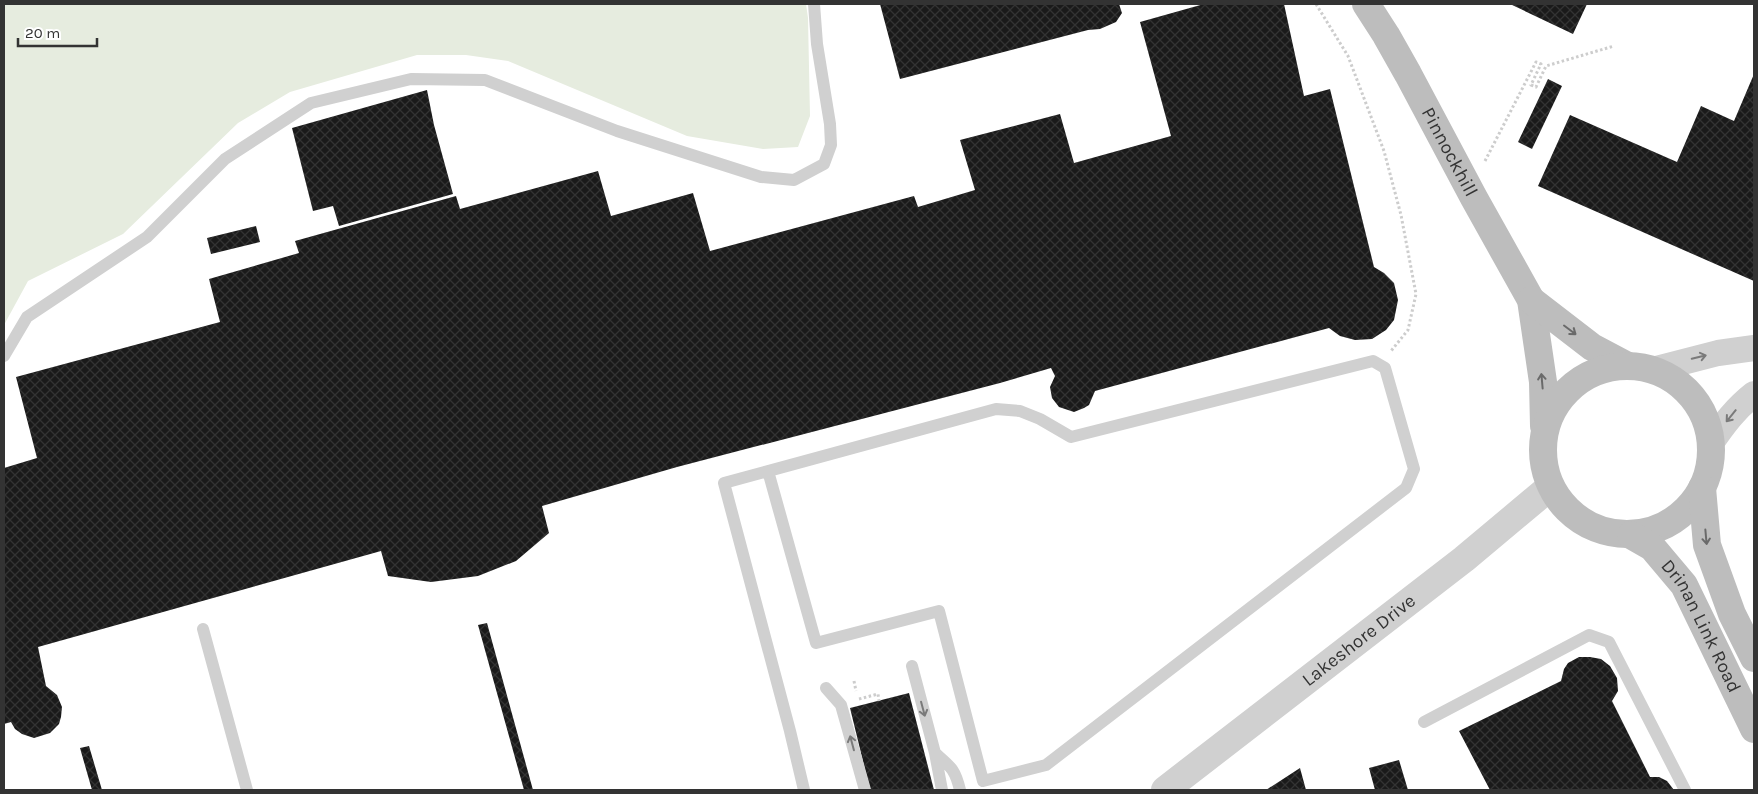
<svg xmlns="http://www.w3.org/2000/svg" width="1758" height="794" font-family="Karla,sans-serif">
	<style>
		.grass { fill: #e6ecdf }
		.building { fill: url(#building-cross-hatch) }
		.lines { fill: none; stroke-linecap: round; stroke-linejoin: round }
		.path { stroke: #cdcdcd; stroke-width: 3; stroke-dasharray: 2.5 2.5; stroke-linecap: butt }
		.service { stroke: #d0d0d0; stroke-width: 12 }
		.minor { stroke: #d0d0d0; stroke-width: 26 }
		.tertiary { stroke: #d0d0d0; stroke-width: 28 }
		.secondary { stroke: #bdbdbd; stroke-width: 28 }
		.oneway { stroke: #6a6a6a }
		.oneway2 { stroke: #7a7a7a }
		.labels { text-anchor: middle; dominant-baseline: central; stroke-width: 5; stroke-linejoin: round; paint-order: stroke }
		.street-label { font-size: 19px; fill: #333; stroke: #fff }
	</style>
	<defs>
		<pattern id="building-cross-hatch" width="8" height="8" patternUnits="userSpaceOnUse" patternTransform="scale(1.25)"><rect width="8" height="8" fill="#1a1a1a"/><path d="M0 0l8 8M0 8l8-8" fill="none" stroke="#333"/></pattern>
	</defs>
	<rect width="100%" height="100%" fill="#fff"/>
	<path class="grass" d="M4,4H806L808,18L810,116L798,147L763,149L687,136L508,61L466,55H417L290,92L238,123L123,234L28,281L4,325Z"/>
	<path class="building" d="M880,4H1119L1122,13L1116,22L1100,29L1088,30L900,79Z
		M1204,4H1284L1304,96L1330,89L1374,267L1384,273L1394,283L1398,300L1394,320L1386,330L1372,339L1355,340L1340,336L1329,328L1095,391L1089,405L1084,408L1074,412L1059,407L1052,398L1050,387L1055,376L1051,368L1000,383L677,467L542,506L549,533L516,561L478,576L431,582L388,576L381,551L38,647L46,686L57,695L62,707L61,717L59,724L50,733L34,738L22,734L15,729L11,722L4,724V468L37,458L16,377L220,322L209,279L299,253L295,241L456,196L460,209L598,171L611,216L693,193L710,251L914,196L918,207L975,190L960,140L1060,114L1074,163L1171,136L1140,22Z
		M1510,4H1587L1573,34Z
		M1754,74V281L1538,186L1570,115L1677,162L1701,106L1734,121Z
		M1548,79L1562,86L1532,149L1518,142Z
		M427,90L434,125L453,194L339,226L333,206L313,211L292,128Z
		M256,226L260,242L211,254L207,238Z
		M487,623L533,790H524L478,625Z
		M1579,657H1590L1601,659L1610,666L1617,678L1618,691L1612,701L1650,777H1659L1667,781L1674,790H1490L1459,731L1561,681L1564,669L1568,663Z
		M909,693L934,790H870L850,708Z
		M89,746L102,790H92L80,748Z
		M1399,760L1408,790H1375L1369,768Z
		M1300,768L1306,790H1266Z"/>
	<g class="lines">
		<path class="path" d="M1316,4L1348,56L1384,151L1401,215L1416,294L1408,330L1391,351
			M1485,161L1536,62L1541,64L1531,85L1536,87L1546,66L1614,46
			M854,681L856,691
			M859,699L878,694L879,701"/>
		<path class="service" d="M4,356L27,317L147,237L225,159L311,103L411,79L485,80L617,131L761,177L794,180L824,164L831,145L830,124L817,44L814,4
			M768,471L816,643L939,611L983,781L1046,765L1406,488L1414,469L1385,368L1373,361L1071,437L1040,419L1020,411L996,409L724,483L790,731L804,790
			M203,629L247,790
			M912,666L935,753L942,790
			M826,688L841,705L865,790
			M1424,722L1589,635L1609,642L1685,790
			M935,753C951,767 955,769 960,790"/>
		<path class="minor" d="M1652,370L1718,353L1754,348
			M1711,443C1724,424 1736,408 1754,394"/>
		<path class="tertiary" id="s1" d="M1165,790L1464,559L1550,487"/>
		<g class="secondary">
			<path id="s2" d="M1366,4L1386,35L1408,74L1474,198L1531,300L1543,382L1544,426"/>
			<path d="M1531,300L1592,347L1626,365"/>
			<circle cx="1627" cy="450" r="84"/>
			<path d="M1702,488L1707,545L1732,614L1754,658"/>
			<path id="s3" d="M1631,535L1652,547L1684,585L1754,729"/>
		</g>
	</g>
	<defs><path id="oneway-shaft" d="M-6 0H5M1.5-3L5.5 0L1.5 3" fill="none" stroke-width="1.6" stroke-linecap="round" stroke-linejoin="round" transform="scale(1.25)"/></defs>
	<g class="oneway">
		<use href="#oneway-shaft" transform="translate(1570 330) rotate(37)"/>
		<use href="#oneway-shaft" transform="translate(1542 381) rotate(-95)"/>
		<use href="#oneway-shaft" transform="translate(1706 537) rotate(85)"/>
	</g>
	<g class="oneway2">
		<use href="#oneway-shaft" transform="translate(1699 357) rotate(-14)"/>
		<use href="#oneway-shaft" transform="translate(1731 416) rotate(129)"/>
		<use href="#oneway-shaft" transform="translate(923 709) rotate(75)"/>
		<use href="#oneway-shaft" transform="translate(852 743) rotate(-105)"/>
	</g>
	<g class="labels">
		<g class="street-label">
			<text stroke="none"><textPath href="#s2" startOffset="170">Pinnockhill</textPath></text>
			<text stroke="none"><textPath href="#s3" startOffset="118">Drinan Link Road</textPath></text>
			<text stroke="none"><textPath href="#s1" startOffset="245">Lakeshore Drive</textPath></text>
		</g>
	</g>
	<rect width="1758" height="794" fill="none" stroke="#333333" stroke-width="10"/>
	<path d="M18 38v8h79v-8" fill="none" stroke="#333333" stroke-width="2.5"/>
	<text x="25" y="38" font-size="15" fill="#333333" stroke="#ffffff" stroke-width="4" paint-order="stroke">20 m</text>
</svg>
